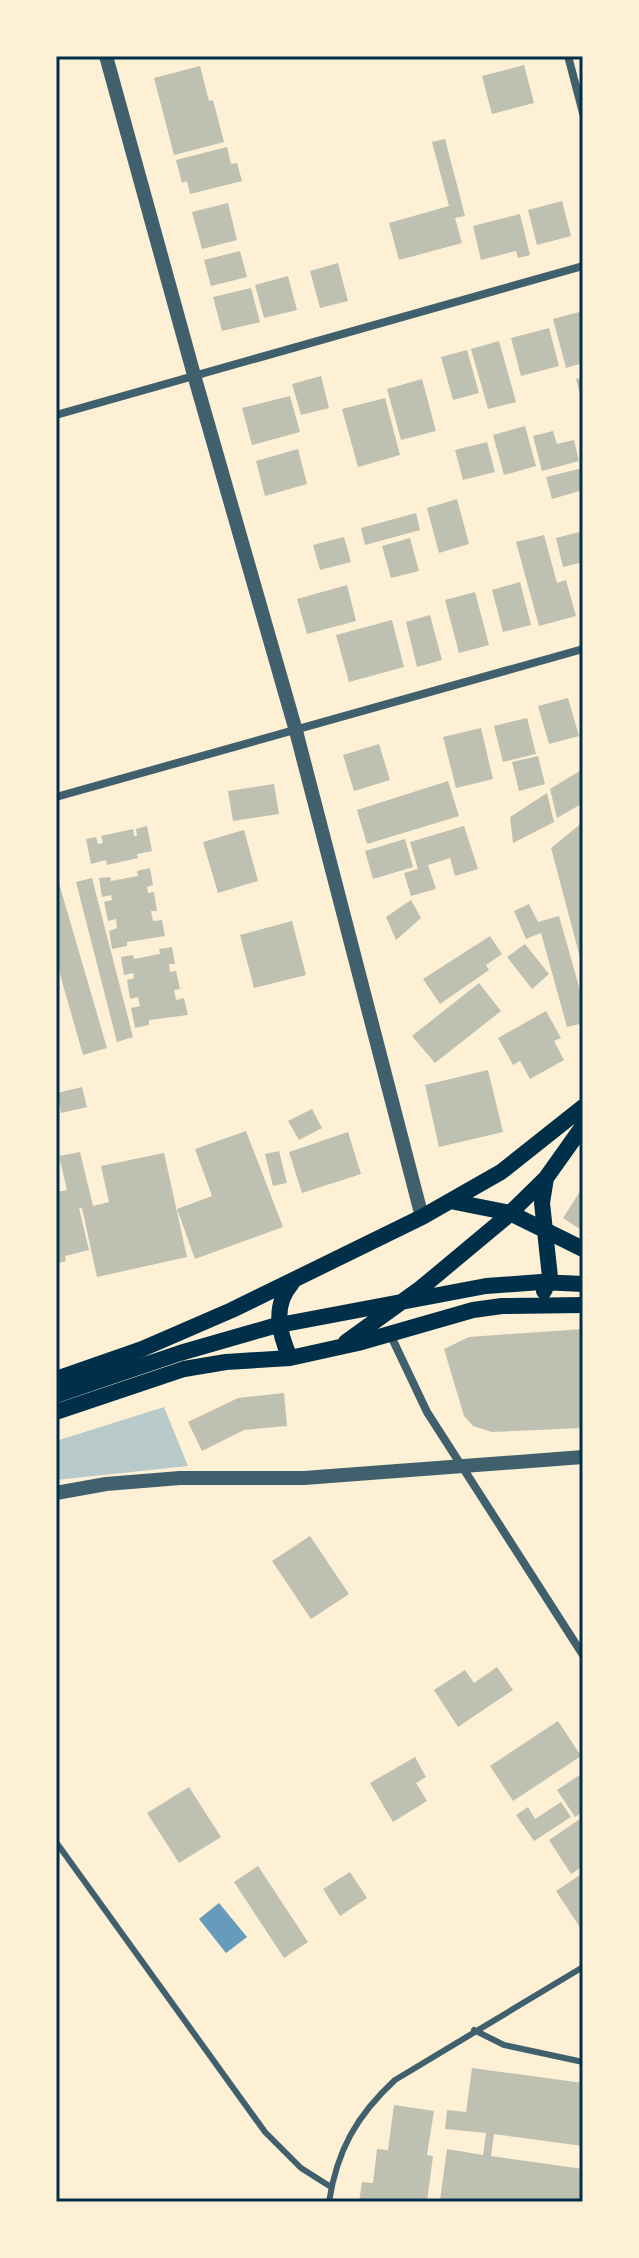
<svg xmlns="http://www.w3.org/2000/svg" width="639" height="2258" font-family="Georgia,serif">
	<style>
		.green { fill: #b9caca }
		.water { fill: #669bbc }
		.building { fill: #bec0b2 }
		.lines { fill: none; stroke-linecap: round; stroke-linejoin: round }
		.service { stroke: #3f606c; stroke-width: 6 }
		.minor { stroke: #3f606c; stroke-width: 8 }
		.tertiary { stroke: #3f606c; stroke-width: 14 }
		.secondary { stroke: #003049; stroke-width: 16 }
		.neatline { fill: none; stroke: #003049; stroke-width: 3 }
	</style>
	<rect width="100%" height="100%" fill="#fdf0d5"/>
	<path class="green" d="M164,1407L188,1466L56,1480V1441Z"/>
	<path class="water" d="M219,1903L247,1937L226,1953L199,1919Z"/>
	<path class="building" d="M524,65L534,103L492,114L482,76Z
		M200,66L209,101L213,100L224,142L174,155L154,78Z
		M445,139L465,216L455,218L462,243L399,260L389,223L449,206L432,142Z
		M227,147L231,164L237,163L242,181L190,194L187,181L182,183L176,160Z
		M562,201L571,236L537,245L528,210Z
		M228,203L237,240L202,249L192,212Z
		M520,214L530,255L518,258L516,251L481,260L473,226Z
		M240,251L247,277L211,286L204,260Z
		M338,263L348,301L320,308L310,271Z
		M288,276L297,310L264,318L255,285Z
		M251,288L260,322L222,331L213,297Z
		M583,311V363L566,368L553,319Z
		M549,328L559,366L521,376L511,338Z
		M499,341L516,402L488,409L471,349Z
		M467,350L479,393L453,400L441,357Z
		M321,376L329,408L301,415L292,384Z
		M583,377V402H582L576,379Z
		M422,379L436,431L401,440L387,389Z
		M290,396L300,432L252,445L242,408Z
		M385,398L400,455L358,467L342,409Z
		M525,426L536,466L504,475L493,435Z
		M553,431L557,444L574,440L579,461L542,471L533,436Z
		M487,442L495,472L463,480L455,450Z
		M298,449L307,484L265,496L256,461Z
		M583,468V490L552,499L546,477Z
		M457,499L469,544L439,553L427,508Z
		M416,513L420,530L365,545L361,528Z
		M583,531V562L563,567L556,538Z
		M544,535L557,583L566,580L576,616L539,626L516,542Z
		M344,537L351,562L320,570L313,545Z
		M410,538L419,571L391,578L382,546Z
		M520,582L531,625L503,632L492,590Z
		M347,585L356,621L307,634L297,599Z
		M475,592L489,645L459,653L445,600Z
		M430,615L442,660L417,667L406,622Z
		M392,620L404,667L349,682L336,635Z
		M568,698L579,736L549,744L538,706Z
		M527,718L536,754L503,762L494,726Z
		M481,728L493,779L456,788L443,737Z
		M379,744L390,780L354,791L343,755Z
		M538,756L545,784L519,791L512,762Z
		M583,769V803L557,818L550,789Z
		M448,781L459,816L367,844L357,810Z
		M274,784L279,814L233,821L228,791Z
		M547,793L554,822L513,843L510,817Z
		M583,822V965H582L551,848Z
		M147,826L152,851L137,854L138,858L107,865L106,860L91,864L86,839L96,837L98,844L103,843L101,836L133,829L134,836H137L136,829Z
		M464,826L478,869L455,876L450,858L428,865L436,889L411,896L404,873L418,869L410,842Z
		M244,830L258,881L218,893L203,842Z
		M405,839L413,867L373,879L365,851Z
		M150,868L153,885L147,887L148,893L154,892L157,911H151L153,921L162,920L165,936L127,942V946L112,949L109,931L117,928L116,919L108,921L104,902L112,900L111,895L102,897L99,878L110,877L111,881L138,876L137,871Z
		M56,873L107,1048L83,1055L56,960Z
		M92,878L133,1037L117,1042L76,882Z
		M411,900L421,918L396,940L386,917Z
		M529,904L538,922L559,916L583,1001V1023L567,1027L541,933L526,939L514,911Z
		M292,921L306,975L254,988L240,935Z
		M490,936L502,954L486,965L489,970L440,1004L423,979Z
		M525,944L549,974L532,989L507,957Z
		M172,947L175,964H169L170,972L176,971L180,989L174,990L176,1000L184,998L188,1015L149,1020V1025L135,1028L131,1008L140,1006L138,997L130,999L127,980L134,978L133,973L124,975L121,957L133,955L134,959L160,954L159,949Z
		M479,983L501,1011L435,1063L412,1036Z
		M546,1011L561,1038L554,1041L564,1060L530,1079L520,1061L513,1065L498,1038Z
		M488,1070L503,1132L439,1147L425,1085Z
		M82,1087L87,1107L61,1113L57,1093Z
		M312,1109L322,1128L299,1140L288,1121Z
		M246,1131L283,1227L195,1259L177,1209L212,1196L195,1149Z
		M348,1132L361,1174L302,1193L289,1152Z
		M279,1151L287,1183L273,1186L265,1154Z
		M80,1152L93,1206L109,1202L101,1166L164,1153L187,1257L97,1277L82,1208H79L89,1250L65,1256L66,1261L56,1264V1192L67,1190L59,1156Z
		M583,1187V1231L563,1218Z
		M583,1329V1428L492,1432L473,1426L464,1416L444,1349L469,1337Z
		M284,1393L287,1426L244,1430L202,1451L188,1422L238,1398Z
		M310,1536L349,1594L311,1619L272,1561Z
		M497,1667L513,1690L458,1727L434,1690L465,1670L474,1683Z
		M558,1721L581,1756L513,1801L490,1766Z
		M415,1757L426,1777L416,1783L427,1801L393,1822L370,1783Z
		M583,1773V1812L575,1817L557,1790Z
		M189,1787L221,1837L179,1863L147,1813Z
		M561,1802L571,1817L534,1841L516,1815L528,1807L535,1819Z
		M583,1817V1866L571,1874L549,1840Z
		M258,1866L308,1942L284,1958L234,1882Z
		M350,1872L367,1898L340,1916L323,1889Z
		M583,1873V1932L556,1891Z
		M472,2068L583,2083V2146L494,2134L491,2156L583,2169V2202L440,2200L447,2149L483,2155L486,2133L445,2129L447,2110L466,2112Z
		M394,2105L434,2111L427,2155L433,2156L427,2202H359L362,2182L373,2183L377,2149L388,2150Z"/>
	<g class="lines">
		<path class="service" d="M56,1842L265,2132L301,2168L331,2187
			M474,2030L504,2045L583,2062
			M329,2202C337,2150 357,2115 395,2080L583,1967"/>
		<path class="minor" d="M568,56L583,113
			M56,415L583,266
			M56,797L583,649
			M390,1334L427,1412L583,1655"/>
		<path class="tertiary" d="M106,56L194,375L296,731L422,1217
			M56,1493L106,1484L180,1478H304L583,1457"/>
		<path class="secondary" d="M450,1201L510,1213L583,1249
			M544,1291L550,1277L542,1203L546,1178
			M346,1342L421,1288L505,1218L546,1178L583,1126
			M290,1358C279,1333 272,1306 292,1283
			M56,1379L142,1349L232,1310L422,1217L501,1172L583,1107
			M56,1395L180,1353L274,1326L486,1286L541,1282L583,1284
			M56,1412L184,1369L226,1362L290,1358L358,1343L473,1310L502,1306L583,1305"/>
	</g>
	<rect width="639" height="2258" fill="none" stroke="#fdf0d5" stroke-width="116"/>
	<rect x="58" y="58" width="523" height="2142" class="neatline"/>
</svg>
